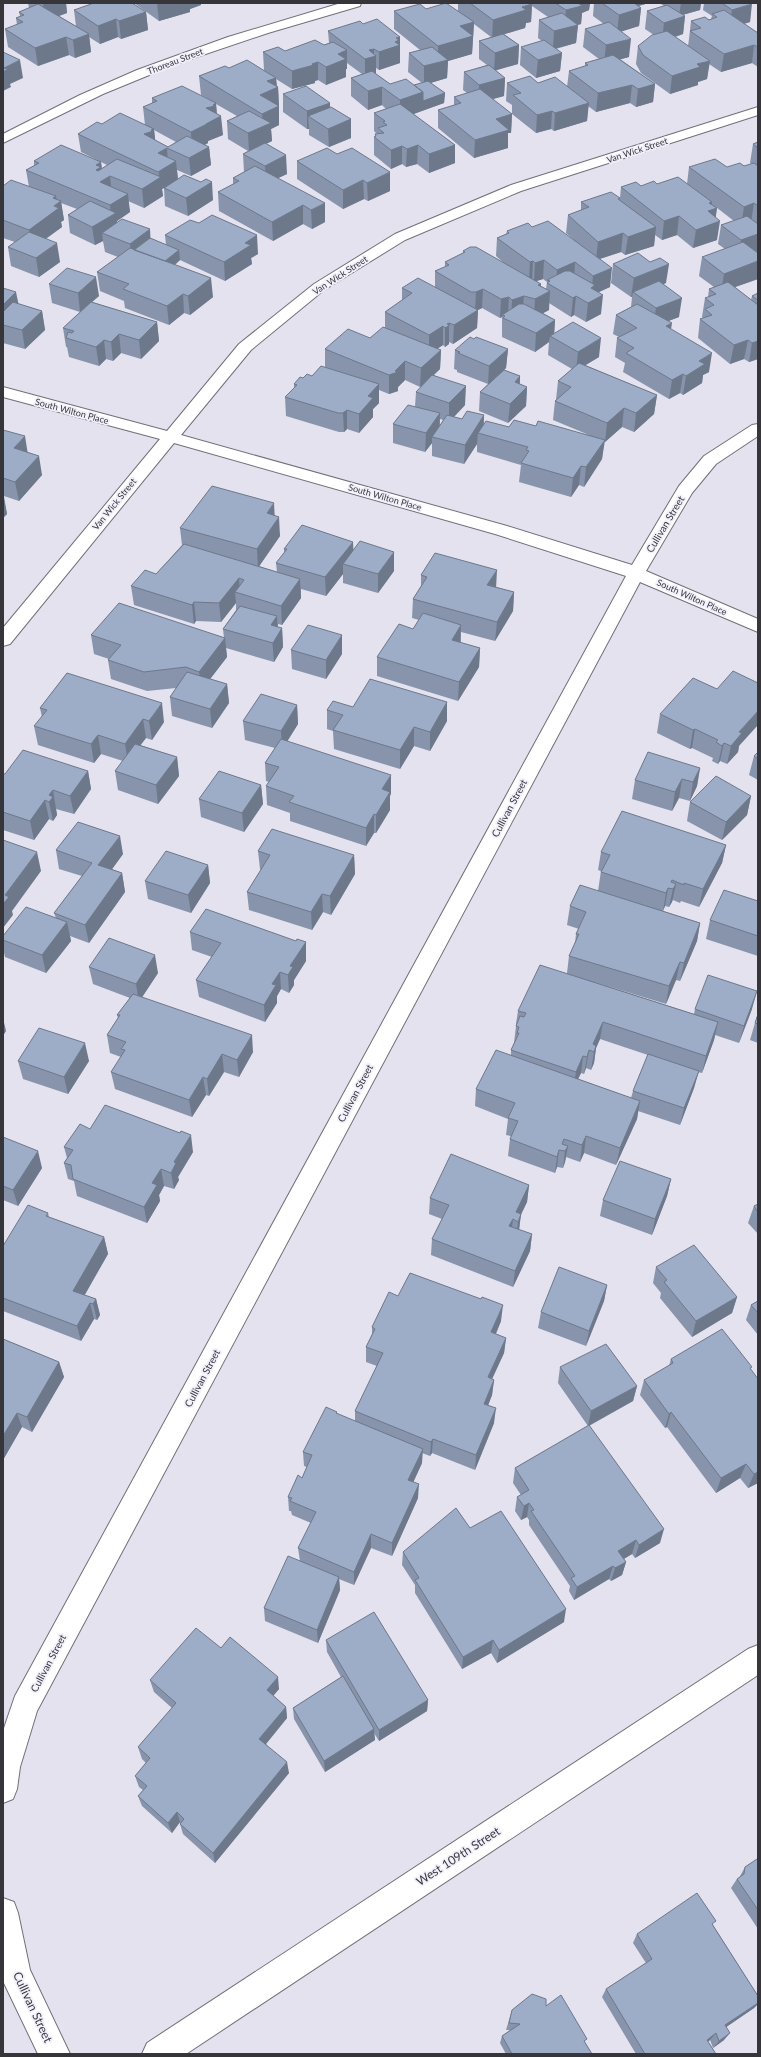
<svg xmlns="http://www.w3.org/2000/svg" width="761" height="2057" font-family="Lato,sans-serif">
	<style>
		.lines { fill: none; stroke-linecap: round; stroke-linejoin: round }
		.minor-casing { stroke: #71707a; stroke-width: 2 }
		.minor { fill: #fff; fill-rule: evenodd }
		.wall { fill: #8794ab; fill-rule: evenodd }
		.shaded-wall { fill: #6e788b }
		.building { fill: #9dacc7; stroke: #6e788b }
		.labels { text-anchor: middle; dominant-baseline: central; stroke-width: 3.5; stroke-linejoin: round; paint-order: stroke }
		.far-street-label { font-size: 9px; fill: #36363a; stroke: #f1f0fb }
		.street-label { font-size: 10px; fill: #36363a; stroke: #f1f0fb }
		.near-street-label { font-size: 12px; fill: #36363a; stroke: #f1f0fb }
	</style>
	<rect width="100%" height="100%" fill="#e3e2ee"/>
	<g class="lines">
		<g class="minor-casing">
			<path id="minor" d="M341,3H361L360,6L268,33L176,64L103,94L3,143V134L80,95L137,70L228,37Z
				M758,107V115L521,191L405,240L324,290L251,350L181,435L507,526L632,565L679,486L704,456L752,425L758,424V436L716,464L692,493L646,571L758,619V632L640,582L37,1711L20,1767L17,1789L13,1799L3,1803V1731L15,1696L626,576L495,534L174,443L10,644L3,646V628L160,439L3,397V387L167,431L239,344L314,284L395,234L511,185Z
				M758,1645V1675L186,2054H142L147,2043L748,1649Z
				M3,1898L14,1902L18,1913L30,1970L70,2054H38L3,1981Z"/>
		</g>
		<use href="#minor" class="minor"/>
	</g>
	<path class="wall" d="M28,3H66L67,13L59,16L76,26L74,10L146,12L148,30L121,39L118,37L100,44L89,37L91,52L75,58L69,55L38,66L8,47L5,29L17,25L16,18L20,16L19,12L29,8Z
		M134,3H201V5L190,9V12L159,21Z
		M458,3H590L589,10L582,13L581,24L578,25L576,43L556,49L562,53L560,71L536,78L520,65L521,47L542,41L538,38L539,20L548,17L532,6L531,22L526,23L525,28L504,34L519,45L518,64L495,70L505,78L504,96L492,99L512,114L511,133H508V148L474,158L438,128V110L454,105V97L467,93L463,90L464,72L487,65L479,59V41L491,37L474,24L472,54L448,61L447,78L430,83L445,93L444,103L413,114L455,145V163L429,173L417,164L406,167L402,164L391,169L374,155V137L375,136V134H377L374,131V113L386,109L382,105L368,110L351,96V78L362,74L347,63V69H346V77L326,85L318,80L315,81V83L292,89L276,79L277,87H278L279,106H278H279V125L271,129L272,141L266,144L287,174L277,178L325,222L312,229L303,224L273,241L219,211L218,192L233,184V178L244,172L243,154L248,151L228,139L227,121L237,116L216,104L217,114L223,135L208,141V143L205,145L209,147L211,165L191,176L177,170L178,179L213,200L188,216L165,206L164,188L162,189L163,196L144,208L128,201L130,212L117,221V223L166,245L165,235L258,254L251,258L252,264L225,281L180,260L175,265L213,297L190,315L184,313L169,325L125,308L124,301L100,291L97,272L118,257L105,252L103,241L95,245L70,233L68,215L77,209L61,203L64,220L61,222L62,227L46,239L60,262L39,277L11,266L8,247L15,242L3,238V186L29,187L26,170L34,166V161L97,160L81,152L78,134L102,124L145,125L143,107L152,103V98L210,100L201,95L199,76L229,68L264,70L263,52L285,51L324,45L329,43L328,31L363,24L400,37V63L379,70L376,68V74L390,84L414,85L422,83L408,72L409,53L420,50L394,29V11L426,9L458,11ZM154,130L176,142L168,147L155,140ZM101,162L107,165L102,169Z
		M594,3H649L639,6L641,8L639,26L621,31L629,57L620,59L655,84L653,102L636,107L630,103L596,112L588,106L587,121L554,131L551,129L536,133L512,114V105L506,101L507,83H538L567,87L569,71L585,66V63L599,59L583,47L585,29L604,24L593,16Z
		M662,3H701L700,10L682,15L685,16L683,34L675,37L688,46L689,39L691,21L711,19L712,16L703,10L704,3H751L750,22L744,24L758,33V67L752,63L721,72L709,64L707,79L698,82V85L670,94L641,73L636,64L638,46L654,35L645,29L647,11L664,6L661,4Z
		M283,94L330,108L351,119V138L329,147L309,135V129H307L283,112Z
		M758,142V252H757L758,253V279L735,287L751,300L752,296L758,293V291V359L749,362L744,359L730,364L698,338L700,319L703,318L702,317L705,298L708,297L709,289L714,287L699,276L702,257L725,249L718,244L721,225L734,221L712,204L717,208L715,217L717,240L693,248L677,235L662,240L655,235L654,246L625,255L621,252L600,259L610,287L598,292L601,314L586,322L574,315L571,317L549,303V310L543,313L555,320L554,333L599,357L585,365L657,395L654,414L634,432L622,427L605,442H604L602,459L584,487L579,485L571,497L519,482L521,465L477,452V444L464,464L432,456V443L425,452L393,443V424L415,407L416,392L423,385L420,387L405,380L398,387V391L389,394L379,390V403L373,409V417L359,433L347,429L344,432H339L286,416L285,397L294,388V384L303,378L312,376L325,367V349L370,338L385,328V312L402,300V288L435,287V271L445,267V262L463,253V251L504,263L496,256L497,238L506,234L507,231L532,227L574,240L566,233L568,215L581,210V202L620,198L621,187L641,186L657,184H687L689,167H727L744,166L752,164L750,163L753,144ZM543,279L547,282L546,289L541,286L536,281ZM482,308L500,318L502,317V337L535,352L549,342L548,355L572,369L558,381L556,400L555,401L553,420L589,435L536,426L509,427L484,425V415L462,419L454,417L465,405L434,375L440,369L441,350L437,349L443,345L445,347L449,344V342L453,344L477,328L478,310ZM440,419L443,420L440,426Z
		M337,154L390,191L368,201L364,199L343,209L297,179V161Z
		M613,264L666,283L663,284L679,317L668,321L671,329L709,372L703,375L702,383L683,395L680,393L669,399L623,372L625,363L615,357L617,338L619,337L613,334L616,315L631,307L632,297H631L611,283Z
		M49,284L99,296L92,302L157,322L159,341L141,359L121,353L113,361L106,359L99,366L69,357L67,347H66L63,328L80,312L52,303Z
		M3,288L18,304L42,311L45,330L25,349L3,343Z
		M508,349L506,368L504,370L520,376V384L527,387L526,406L508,423L479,411L480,392L488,384L457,372V370L454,369L455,350Z
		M3,430L28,453L42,475L19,501L4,496L7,514L3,518Z
		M275,516L280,536L259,566L277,572L276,563L284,553V549L353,550L394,571L378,593L343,583V574L326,596L301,589V598L282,625L278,624V627L282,628L283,647L274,662L226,648L227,657L210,679L227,684L229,703L212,728L172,716L170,697L176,688L147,691L111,679L108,660L109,659L94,654L91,635L224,638L223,629L236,610V603L221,622L196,621L194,624L134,605L131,586L156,574L182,545L180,528Z
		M421,575L496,587L514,592L513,611L495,641L461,632V643L480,648L479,667L458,701L377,676V657L413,629L419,620L412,618L413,599L421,586Z
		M342,635V654L326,679L292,669L291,650Z
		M67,673L164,722L152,740L146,738L140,745L177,757L179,776L158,804L118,790L115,771L123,761L101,754L94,763L38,745L34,726L42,717L40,708Z
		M447,702V721L430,751L414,746L400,769L334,749L333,731L327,729V710L353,707Z
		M297,705L298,724L287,741L391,793L390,796V810L376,833H374L366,846L290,821V813L267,805L266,786L269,782L266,781L265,763L275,748L245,740L243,721Z
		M660,714L739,746L738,752L727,764L720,761L718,764L712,761L713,758L692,748L690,749L657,733Z
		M758,752V780L749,775L754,756Z
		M700,768L697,786L690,801L679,798L672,811L632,799L635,780Z
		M88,771L91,789L74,814L56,809L57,815L53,821L49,819L34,840L3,830V774H5Z
		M261,785L263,804L244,832L201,817L199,799Z
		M751,796L747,815L722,840L687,821L690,802Z
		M726,845L722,863L699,907L681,901L680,903L673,900L669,907L665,906L663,911L700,923L697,941L680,981L676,980L666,1004L591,981L694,1014L695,1009H752L739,1043L715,1035L714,1040L702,1073L698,1072L694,1088L680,1125L638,1111L637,1119L616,1165L584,1153L580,1162L566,1157L565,1162L563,1168L557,1167L555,1173L508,1156L510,1139L511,1136L506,1135L508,1119L475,1106L476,1089L511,1055V1050L514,1043L516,1026V1024L518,1011L567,973L569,956L575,943L576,934L579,929L567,925L570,906L639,904L598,891L601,871L598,870L601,852ZM600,1039L648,1055L633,1091L631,1098L578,1079L581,1073L584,1074L586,1068L591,1070L594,1063L596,1048Z
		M56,850L123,854L112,869L122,873L125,892L89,943L70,936L71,941L46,973L5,957L3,948V936L56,918L54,913L82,876L59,869Z
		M258,851L354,855L355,874L331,915L323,912L312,930L249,910L247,892L261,870L260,869Z
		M208,865L210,883L191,913L148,899L145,881Z
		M758,901V956L706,939L710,920Z
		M190,932L306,942V961L294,980V985L289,993L281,989L277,996V1003L265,1022L199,997L196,980L212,957L192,950Z
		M89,967L158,973L142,997L253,1052L239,1077L224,1072L209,1096L206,1095L192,1117L115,1089L111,1072L121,1057L110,1053L107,1035L118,1018L117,1015L130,998L93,984Z
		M758,1014V1043L750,1040L755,1023Z
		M18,1061H89L68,1094L23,1079Z
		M90,1129L193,1152L178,1177L179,1180L174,1189L164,1186L159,1195L160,1201L147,1223L77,1196L74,1181L68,1179L64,1163L67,1158L64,1147Z
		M3,1137L42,1168L18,1206L3,1200Z
		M671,1179L667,1196L652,1235L600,1216L603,1200Z
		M529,1185L527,1202L521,1214L519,1230L532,1234L530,1251L513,1287L431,1255L432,1239L442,1219L429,1214L430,1198Z
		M758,1204V1234L748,1223L754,1206Z
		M48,1213L49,1217L104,1237L108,1254L84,1295L96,1299L100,1315L97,1320L94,1319L81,1341L3,1311V1246Z
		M656,1267L737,1297L732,1313L692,1337L660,1298L661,1293L653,1283Z
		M607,1285L604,1301L586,1346L538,1328L541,1312Z
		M398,1296L501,1321L496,1334L506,1338L504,1353L492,1379L494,1380L492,1395L488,1405L494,1423L475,1470L432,1453L430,1456L422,1453V1463L413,1482L418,1498L392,1556L371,1548L354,1585L339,1579L340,1590L318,1643L265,1621L264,1608L300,1561L298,1548L311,1523L292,1515L291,1511H289L288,1497L302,1478L307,1467L304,1466L303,1452L337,1412V1414L355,1421V1411L377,1366L366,1362V1347L372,1334V1327Z
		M758,1299V1335L746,1320L751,1305L757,1301Z
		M3,1339L59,1362L64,1377L32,1432L22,1427L3,1460Z
		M671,1359L751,1370L758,1483L748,1488L740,1478L716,1493L667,1427L665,1428L640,1395L644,1380L669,1366Z
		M560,1367L637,1386L633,1401L589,1426L660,1543L635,1558L632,1554L624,1559L626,1562L622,1575L611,1581L609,1579L574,1600L569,1591L570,1586L529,1525V1520L527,1517L521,1520L515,1511L517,1497L521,1495L513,1483L515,1468L588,1426L558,1383Z
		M470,1528L564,1622L497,1663L491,1653L462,1669L415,1593V1585L402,1565L403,1552Z
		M326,1640L428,1700L427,1711L379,1741L374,1733L375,1740L325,1772L294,1719L293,1708L341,1677L327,1652Z
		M221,1648L279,1689L273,1696L286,1707L287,1718L266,1744L289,1773L215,1863L183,1834L180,1824V1822L172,1833L142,1806L138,1796L143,1790L139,1787L135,1776L146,1763L142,1759L138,1747L172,1708L154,1692L150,1680Z
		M758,1859V1929L731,1888L737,1879L739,1878L745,1867Z
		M713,1925L758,1996V2004L754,2008L726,2027L724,2040L713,2048L710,2040L708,2042L716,2054H636L602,1997L606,1989L646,1963L633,1943L637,1934Z
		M546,2006L585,2042L592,2054H506L500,2043L502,2036L510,2030H506L512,2010Z"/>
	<path class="shaded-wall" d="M43,3H66L67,13L45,21Z
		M157,3H201V5L190,9V12L159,21Z
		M572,3H590L589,10L582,13L581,24L564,28L566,10Z
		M624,3H649L623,10Z
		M681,3H701L700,10L679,16Z
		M532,4L531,22L526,23L525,28L492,38L493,20L522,7Z
		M752,4L750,22L729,28L732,10Z
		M641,8L639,26L617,33L619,15Z
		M146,12L148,30L121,39L119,21Z
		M685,16L683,34L662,41L664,23Z
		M116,19L118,37L100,44L98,26Z
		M474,22L472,54L448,61L447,78L424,85V66L438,62V46L460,26Z
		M578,25L576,43L553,49L554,31Z
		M89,34L91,52L75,58L73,40Z
		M66,37L69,55L38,66L35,48Z
		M400,37V63L379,70V52L395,42L396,38Z
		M631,39L629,57L604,64L606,45Z
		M519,45L518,64L494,71L495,53Z
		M754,45L752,63L721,72L724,54Z
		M374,49V56H376V74L365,77V59L369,50Z
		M347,50V69H346V77L326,85V67L338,54Z
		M562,53L560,71L536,78L538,60Z
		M20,60L23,78L10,84L11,87L3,91V72L4,68Z
		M710,61L707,79L698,82V85L670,94L672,76L697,64Z
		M318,62V80L315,81V83L292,89V71Z
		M276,78L277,88L278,87L279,106L261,113L260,95L267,81Z
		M505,78L504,96L479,103V85Z
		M655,84L653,102L636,107L638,89Z
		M632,85L630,103L596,112L598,93Z
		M382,87V105L368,110V91Z
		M423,92L445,93L444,103L400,119V100Z
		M216,103L217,118L221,116L223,135L208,141V143L192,151L191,132L206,108Z
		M330,103V121L308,116L309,129H307V111Z
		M589,103L587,121L554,131L555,113Z
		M279,106V125L271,129L272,141L249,152L248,133L263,126L262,114Z
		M552,111L551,129L536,133L537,115Z
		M512,114L511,133H508V148L474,158L475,140L496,119Z
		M351,119V138L329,147L328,129Z
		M154,129L156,147L144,134Z
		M418,145L417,164L406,167L407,149Z
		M455,145V163L429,173V154Z
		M402,146V164L391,169V150Z
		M209,147L211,165L191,176L189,158Z
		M167,148L168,166L176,161L178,180L162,189L163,196L144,208L142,189L159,178L158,153Z
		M286,155L287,174L266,184L265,166Z
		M101,162L103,180L110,176L112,195L98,189L96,165Z
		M390,172V191L368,201L367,183Z
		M363,180L364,199L343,209V190Z
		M212,182L213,200L188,216L186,198Z
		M128,194L130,212L117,221L118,232L102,233L103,241L95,245L92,227L111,216L110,205Z
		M56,196L57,204L61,201L64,220L61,222L62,227L32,248L29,230L53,198Z
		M712,202L711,210L717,208L715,223L720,221L717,240L693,248L696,230L709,203Z
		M325,203V222L312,229L311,210Z
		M754,203L751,222L741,226L744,207Z
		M303,205V224L273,241L272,222Z
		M679,216L677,235L662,240L664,221Z
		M656,227L654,246L625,255L628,237Z
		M150,229L151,248L132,263L130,244Z
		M623,233L621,252L596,260L598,242Z
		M758,234V252L738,259L741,240Z
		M257,235L258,254L251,258L252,264L225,281L224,262L245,243Z
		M57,243L60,262L39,277L36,258Z
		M179,250L180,260L164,273L163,263Z
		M544,260L543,279L534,282L535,263Z
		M533,261L532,280L529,281L530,262Z
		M758,261V279L721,292L724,274Z
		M575,262L574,281L556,288L557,270Z
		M669,264L666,283L637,295L633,292L632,297H631L634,278Z
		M612,268L610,287L595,294L603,295L601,314L586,322L588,303L591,288L592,287L593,276Z
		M96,277L99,296L80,312L78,293Z
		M211,278L213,297L190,315L188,296Z
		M541,284L540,297L550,291L549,310L534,318L535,299L538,285Z
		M483,289L482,308L478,310L477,328L453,344L454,325L475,311L476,292Z
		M16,292L20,311L3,325V305Z
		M183,294L184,313L169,325L167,306Z
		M524,296L522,315L511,319L512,300Z
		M576,296L574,315L571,317L573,298Z
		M509,297L508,315H502V317L500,318L501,299Z
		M682,298L679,317L653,327L656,308Z
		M42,311L45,330L25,349L22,330Z
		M555,320L554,338L550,336L549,342L535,352L536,333Z
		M157,322L159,341L141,359L139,340Z
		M449,323V344L445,347V328L447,324Z
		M672,323L669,342L666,326Z
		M443,326V345L429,354V335Z
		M119,334L121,353L113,361L111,342Z
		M601,338L599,357L576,371L578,352Z
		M104,340L106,359L99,366L96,347Z
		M748,340L744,359L730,364L734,345Z
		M758,341V359L749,362L752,343Z
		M508,349L506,368L488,385L489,366Z
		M441,350L440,369L420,387L421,368Z
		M712,353L709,372L703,375L702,383L683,395L686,376L699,361Z
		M405,361V380L398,387V391L389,394V375Z
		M683,374L680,393L669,399L672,380Z
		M520,376L519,394L527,387L526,406L508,423L510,404L515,382Z
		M379,384V403L373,409V417L359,433V414L368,396Z
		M466,386L465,405L449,422V403Z
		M657,395L654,414L634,432L636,413Z
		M624,408L622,427L605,442L607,423Z
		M347,410V429L344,432L343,413Z
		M440,413L439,433L432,437V443L425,452L426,433Z
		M484,415L483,434L478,433L477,444L464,464L465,445Z
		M25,436L28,455L14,448Z
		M605,440L602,459L584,487L586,467Z
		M39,456L42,475L19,501L15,482Z
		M581,466L579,485L571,497L573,478Z
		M3,494L7,514L3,518Z
		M274,503L275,522L267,513Z
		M279,517L280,536L258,568L257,549Z
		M353,542L354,561L343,564V574L326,596L325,577Z
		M394,552V571L378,593V574Z
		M497,570L496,589L487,585Z
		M239,578L240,593L235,592L236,603L221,622L219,603Z
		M300,579L301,598L282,625L281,606Z
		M514,592L513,611L495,641L497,622Z
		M194,602L196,621L194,624L192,605Z
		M277,616L278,634L282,628L283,647L274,662L271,625Z
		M461,625L460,644L452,640Z
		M342,635V654L326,679V660Z
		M225,638L227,657L201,691L199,672Z
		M480,648L479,667L458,701L459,682Z
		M227,684L229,703L212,728L210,709Z
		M447,702V721L430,751V732Z
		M162,703L164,722L152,740L149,721Z
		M297,705L298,724L282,750L281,731Z
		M758,711V725L739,746L738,752L727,764L731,746L739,732Z
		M143,719L146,738L128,762L125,744Z
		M414,727V746L400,769V750Z
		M695,729L692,748L690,749L693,730Z
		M98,735L101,754L94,763L91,744Z
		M724,743L720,761L718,764L722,746Z
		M177,757L179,776L158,804L156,785Z
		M700,768L697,786L690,801L693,782Z
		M88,771L91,789L74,814L70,796Z
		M391,775V793L390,796V810L376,833V815L382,789Z
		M682,779L679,798L672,811L675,792Z
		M261,785L263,804L244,832L242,813Z
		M53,790L57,815L53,821L49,802V795Z
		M751,796L747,815L722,840L726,822Z
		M45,800L49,819L34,840L30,821Z
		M374,814V833L366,846V828Z
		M120,836L123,854L102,883L98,865Z
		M726,845L722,863L699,907L703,889Z
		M37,852L41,871L12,911L13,915L3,928V904L5,895Z
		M354,855L355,874L331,915L330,896Z
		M208,865L210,883L191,913L188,895Z
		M122,873L125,892L89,943L85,925Z
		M676,884L672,902L669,907L673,889Z
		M668,888L665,906L663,911L666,893Z
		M322,894L323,912L312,930L311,912Z
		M67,922L71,941L46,973L42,955Z
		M700,923L697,941L680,981L684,963Z
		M306,942V961L294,980V985L289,993L288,975L290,966Z
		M155,955L158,973L139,1002L136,984Z
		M680,962L676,980L666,1004L669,986Z
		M280,972L281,989L277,996V1003L265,1022L264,1005L272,984Z
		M757,991L752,1009L739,1043L744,1026Z
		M3,1018L6,1031L3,1036Z
		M603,1022L600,1039L596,1048L594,1063L591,1070L594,1052L593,1044Z
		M718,1022L714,1040L702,1073L706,1056Z
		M252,1035L253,1052L239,1077L237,1060Z
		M85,1043L89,1061L68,1094L64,1077Z
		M589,1050L586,1068L584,1074L587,1057Z
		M222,1054L224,1072L209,1096L207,1079Z
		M583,1056L581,1073L573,1089L576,1072Z
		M699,1071L694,1088L680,1125L684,1108Z
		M203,1077L206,1095L192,1117L189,1100Z
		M640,1101L637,1119L616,1165L620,1148Z
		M191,1135L193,1152L178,1177L179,1180L174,1189L171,1173L174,1162Z
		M586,1136L584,1153L580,1162L582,1145Z
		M568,1146L565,1162L563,1168L565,1151Z
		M559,1150L557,1167L555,1173L557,1157Z
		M38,1151L42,1168L18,1206L13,1190Z
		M161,1169L164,1186L159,1195L160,1201L147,1223L144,1207L152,1183Z
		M671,1179L667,1196L652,1235L655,1219Z
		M529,1185L527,1202L518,1221L516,1212Z
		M521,1214L519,1230L516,1238L518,1222Z
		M513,1219L511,1236L509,1226Z
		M532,1234L530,1251L513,1287L515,1271Z
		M104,1237L108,1254L78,1307L73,1291Z
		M607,1285L604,1301L586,1346L589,1331Z
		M737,1297L732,1313L692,1337L696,1321Z
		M96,1299L100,1315L97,1320L93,1304Z
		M90,1303L94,1319L81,1341L77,1326Z
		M503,1305L501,1321L490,1347L491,1332Z
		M506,1338L504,1353L486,1392L488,1377Z
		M59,1362L64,1377L32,1432L27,1417Z
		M494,1380L492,1395L483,1419L484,1404Z
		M637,1386L633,1401L588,1426L591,1411Z
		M496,1408L494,1423L475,1470L476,1455Z
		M671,1412L667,1427L665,1428L669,1414Z
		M17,1413L22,1427L3,1460V1436Z
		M433,1439L432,1453L430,1456L431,1442Z
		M423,1449L422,1463L408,1494V1480Z
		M746,1464L740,1478L716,1493L721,1478Z
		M758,1472V1483L748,1488L754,1474Z
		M419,1484L418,1498L392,1556V1543Z
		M529,1503L527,1517L521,1520L524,1506Z
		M664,1529L660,1543L635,1558L639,1545Z
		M371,1534V1548L354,1585V1572Z
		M636,1540L632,1554L615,1564L618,1551Z
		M626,1562L622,1575L611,1581L615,1568Z
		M613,1566L609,1579L574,1600L577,1587Z
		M339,1577L340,1590L318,1643L317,1630Z
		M566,1609L564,1622L497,1663L499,1650Z
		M493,1640L491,1653L462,1669L463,1657Z
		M278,1677L279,1689L268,1702L267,1690Z
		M428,1700L427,1711L379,1741V1730Z
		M286,1707L287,1718L261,1750L259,1739Z
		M374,1729L375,1740L325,1772L324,1761Z
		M287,1762L289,1773L215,1863L213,1853Z
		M177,1812L180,1822L172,1833L168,1823Z
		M758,2003V2004L754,2008L719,2032L725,2025Z
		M716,2033L710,2040L701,2047L707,2040Z
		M730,2033L724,2040L713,2048L719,2041Z"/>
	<path class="building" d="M94,3H132L146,12L119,21L116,19L98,26L74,10Z
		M446,3L474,22L460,26L473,36L438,46L394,11L420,4L426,9Z
		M470,3H531L532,4L522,7L526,10L493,20Z
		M555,3H578L582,6L566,10Z
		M602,3H634L641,8L619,15Z
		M722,3H751L752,4L732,10Z
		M38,4L89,34L73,40L66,37L35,48L5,29L23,22L16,18L24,15L19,12Z
		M667,5L685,16L664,23L647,11Z
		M724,10L758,33V47L754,45L724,54L690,31L701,28L691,21L705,17L709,20L717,17L712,14Z
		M562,13L578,25L554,31L539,20Z
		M377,19L400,37L396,38L399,40L395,42L400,45L379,52L374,49L369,50L376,56L365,59L328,31L360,21L363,24Z
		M609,22L631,39L606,45L585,29Z
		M667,31L710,61L697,64L700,67L672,76L643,55L638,46L652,35Z
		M503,34L519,45L495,53L479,41Z
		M315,40L324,45L333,42L347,50L338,54L346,59L326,67L318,62L312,64L314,65L292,71L263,52L278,47L285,51Z
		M544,40L562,53L538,60L521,47Z
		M432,47L448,60L424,66L409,53Z
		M3,52L20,60L4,68L8,69L3,72Z
		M613,55L655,84L638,89L632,85L598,93L569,71L588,65L585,63Z
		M247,60L276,78L267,81L278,87L260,95L279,106L262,114L199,76L225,66L229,68Z
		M489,65L505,78L479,85L464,72Z
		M372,71L390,84L406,79L423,92L400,100L382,87L368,91L351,78Z
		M530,76L538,83L555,77L589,103L555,113L552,111L537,115L513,95L521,93L507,83Z
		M428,81L445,93L423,101V92L414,85Z
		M182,86L216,103L213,105L215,106L206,108L221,116L206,124H207L191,132L143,107L157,101L152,98Z
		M306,86L330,103L307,111L283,94Z
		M480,89L512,114L496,119L509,130L475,140L438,110L461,103L454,97Z
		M400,104L455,145L429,154L418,145L407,149L402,146L391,150L374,137L376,136L375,134L384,133L378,128L387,125L383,122L385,121L374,113Z
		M331,107L351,119L328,129L308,116Z
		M249,111L271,123L248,133L227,121Z
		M120,113L154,129L151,130L153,131L144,134L168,147L187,136L209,147L189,158L167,148L158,153L176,161L158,172L78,134L97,122L102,124Z
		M758,142V148L753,144Z
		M265,143L286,155L265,166L243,154Z
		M61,145L101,162L96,165L101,167L96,170L98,171L117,159L161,177L142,189L110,176L100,182L128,194L110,205L26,170L39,163L34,161Z
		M327,148L337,154L352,148L390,172L367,183L363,180L343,190L297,161Z
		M715,159L727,167L740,163L744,166L754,163L758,166V206L754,203L744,207L689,167Z
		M255,166L325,203L311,210L303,205L272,222L218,192L239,181L233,178Z
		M184,175L201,182L206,179L212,182L186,198L164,188Z
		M678,177L712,202L709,203L717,208L708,211L720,221L696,230L679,216L664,221L621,187L636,182L641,186L654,181L657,184Z
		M11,180L56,196L53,198L61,201L54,206L59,208L29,230L3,220V186Z
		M611,192L620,198L618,199L656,227L628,237L623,233L598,242L568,215L589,207L581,202Z
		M90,201L116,213L92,227L68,215Z
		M212,215L257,235L245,243L251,245L224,262L165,235L190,220L199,223Z
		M747,216L758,224V234L741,240L721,225Z
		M122,219L150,229L130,244L102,233Z
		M548,221L612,268L593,276L575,262L557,270L544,260L535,263L533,261L530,262L497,238L509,233L507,231L528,223L532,227Z
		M29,232L57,243L36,258L8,247Z
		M150,238L179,250L165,261L134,250Z
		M743,242L758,253V261L724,274L702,257Z
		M470,247H476L541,284L538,285L550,291L535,299L524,296L512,300L509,297L501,299L483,289L476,292H471L435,271L449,265L445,262L465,252L463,251Z
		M130,248L211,278L188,296L183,294L167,306L123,289L129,284L97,272Z
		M638,253L650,262L660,258L669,264L634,278L613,264Z
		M67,268L96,277L78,293L49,284Z
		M565,271H570L595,285L591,288L603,295L588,303L576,296L573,298L547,283L550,281L547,280Z
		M418,278L478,310L454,325L449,323L447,324L450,325L445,328L443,326L429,335L385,312L412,293L402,288Z
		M659,281L682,298L656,308L633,292Z
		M728,282L758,305V341L752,343L748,340L734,345L700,319L712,315L705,309L714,305L705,298L716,294L709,289Z
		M3,288L16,292L3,305Z
		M758,293V300L752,296Z
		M13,302L42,311L22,330L3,325V312Z
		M91,302L157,322L139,340L119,334L111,342L104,340L96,347L66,338L68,332L72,333L74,331L63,328Z
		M519,304H524L555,320L536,333L503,318L505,316L502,315Z
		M637,304L672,323L666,326L712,353L699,361L705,364L686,376L683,374L672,380L626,353L634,348L617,338L637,328L616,315Z
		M573,322L601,338L578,352L550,336Z
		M383,327L441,350L421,368L405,361L395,371L398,372L389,375L325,349L348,329L370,338Z
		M470,337L474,339L476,337L508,349L489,366L458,353L460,352L455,350Z
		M579,363L657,395L636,413L624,408L607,423L555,401L571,387L558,381Z
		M321,366L379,384L368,396L373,398L359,414L347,410L343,413H338L285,397L297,385L294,384L300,377L303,378L307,374L312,376Z
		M504,370L520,376L515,382L527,387L510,404L480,392Z
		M432,375L466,386L449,403L416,392Z
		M408,405L440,413L426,433L393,424Z
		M467,411L484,415L465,445L432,437L447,415L462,419Z
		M514,420L536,426L538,421L605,440L586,467L581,466L573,478L521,463L529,451L526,450L528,447L478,433L486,421L509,427Z
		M3,430L25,436L14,448L39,456L15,482L3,478Z
		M212,486L274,503L267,513L279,517L257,549L180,528Z
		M302,525L353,542L325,577L276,563L287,549H284Z
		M360,541L394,552L378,574L343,564Z
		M184,544L300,579L281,606L235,592L244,580L239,578L219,603L194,602L192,605L131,586L145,570L156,574Z
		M435,553L497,570L487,585L514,592L497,622L413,599L427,577L421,575Z
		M119,603L225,638L199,672L186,667L144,672L108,660L121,645L91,635Z
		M240,606L277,616L271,625L282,628L273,643L223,629Z
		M423,613L461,625L452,640L480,648L459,682L377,657L399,624L413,629Z
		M308,625L342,635L326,660L291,650Z
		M733,671L758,683V711L739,732L742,733L731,746L724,743L722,746L716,742L718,740L695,729L693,730L660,714L693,678L717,689Z
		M187,672L227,684L210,709L170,697Z
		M67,673L162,703L149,721L143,719L125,744L98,735L91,744L34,726L47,710L40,708Z
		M370,679L447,702L430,732L414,727L400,750L333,730L343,715L327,710L333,701L353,707Z
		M261,694L297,705L281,731L243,721Z
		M281,739L391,775L382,789L390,792L376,815L374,814L366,828L289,802L294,796L266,786L279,767L265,763Z
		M135,744L177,757L156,785L115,771Z
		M23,750L88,771L70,796L53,790L49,795L53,797L49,802L45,800L30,821L3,812V774H5Z
		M648,752L700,768L693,782L682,779L675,792L635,780Z
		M758,752V759L754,756Z
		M219,771L261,785L242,813L199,799Z
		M716,776L751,796L726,822L690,802Z
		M622,811L726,845L703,889L684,883V885L672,880L671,882L676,884L673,889L668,888L666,893L601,872L610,855L601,852Z
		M78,822L120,836L98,865L122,873L85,925L54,913L92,863L56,850Z
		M272,829L354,855L330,896L322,894L311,912L247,892L270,855L258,851Z
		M3,840L37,852L5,895L9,897L3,904Z
		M166,851L208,865L188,895L145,881Z
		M580,885L700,923L684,963L680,962L669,986L569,956L579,934H576L586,912L570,906Z
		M724,890L758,901V936L710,920Z
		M26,907L67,922L42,955L3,940V936Z
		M206,909L296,941L297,939L306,942L290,966L293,967L288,975L280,972L272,984L276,985L264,1005L196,980L221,943L190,932Z
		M109,938L155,955L136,984L89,967Z
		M540,965L718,1022L706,1056L603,1022L593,1044L596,1046L594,1052L589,1050L587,1057L583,1056L576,1072L511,1050L519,1033H517L519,1027L516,1026L520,1016L524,1017L526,1013L518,1011Z
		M708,975L757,991L744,1026L695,1009Z
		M133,994L252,1035L237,1060L222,1054L207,1079L203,1077L189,1100L111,1072L125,1050L121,1049L126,1042L107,1035L120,1015H117Z
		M758,1014V1024L755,1023Z
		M39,1028L85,1043L64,1077L18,1061Z
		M496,1050L640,1101L620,1148L586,1136L582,1145L564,1139L562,1144L568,1146L565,1151L559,1150L557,1157L510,1139L518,1121L508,1118L515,1103L476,1089Z
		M648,1054L699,1071L684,1108L633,1091Z
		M105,1105L180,1133L181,1131L191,1135L174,1162L176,1163L171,1173L161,1169L152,1183L157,1185L144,1207L73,1179L71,1165L64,1163L73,1150L64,1147L80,1124L90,1129Z
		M3,1137L38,1151L13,1190L3,1186Z
		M451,1154L529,1185L516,1212L521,1214L518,1222L513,1219L509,1226L532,1234L515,1271L432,1239L449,1205L430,1198Z
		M620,1161L671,1179L655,1219L603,1200Z
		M758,1204V1212L754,1206Z
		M28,1205L48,1213L46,1216L104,1237L73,1291L96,1299L93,1304L90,1303L77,1326L3,1298V1246Z
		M694,1245L737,1297L696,1321L664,1282L667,1280L656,1267Z
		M559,1267L607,1285L589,1331L541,1312Z
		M410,1273L481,1299L482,1297L503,1305L491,1332L506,1338L488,1377L494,1380L484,1404L496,1408L476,1455L433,1439L431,1442L355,1411L383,1353L366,1347L375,1329L372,1327L389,1292L398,1296Z
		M758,1301V1313L751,1305Z
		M722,1329L752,1367L750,1368L758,1379V1472L754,1474L746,1464L721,1478L671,1412L669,1414L644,1380L673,1363L671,1359Z
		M3,1339L59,1362L27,1417L17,1413L3,1436Z
		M606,1344L637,1386L591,1411L560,1367Z
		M326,1407L337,1412L336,1413L423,1449L408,1480L419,1484L392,1543L371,1534L354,1572L298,1548L316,1512L290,1501L292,1498L288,1497L298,1475L302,1478L312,1455L303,1452Z
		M589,1425L664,1529L639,1545L636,1540L618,1551L626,1562L615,1568L613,1566L577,1587L571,1578L575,1576L531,1511L534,1510L529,1503L524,1506L517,1497L529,1490L515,1468Z
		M456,1508L470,1528L501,1511L566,1609L499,1650L493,1640L463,1657L415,1580L419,1578L403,1552Z
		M288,1556L339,1577L317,1630L264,1608Z
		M374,1612L428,1700L379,1730L326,1640Z
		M196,1628L221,1648L230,1637L278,1677L267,1690L286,1707L259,1739L287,1762L213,1853L180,1824L184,1819L177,1812L168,1823L138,1796L147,1786L135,1776L150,1758L138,1747L176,1703L150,1680Z
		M343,1676L374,1729L324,1761L293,1708Z
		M757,1859H758V1910L737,1879L744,1874L745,1867Z
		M697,1893L716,1921L712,1924L758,1996V2003L725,2025L730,2033L719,2041L716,2033L707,2040L716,2054H645L606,1989L652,1959L637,1934Z
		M532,1994L546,1999V2006L561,1995L587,2039L584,2041L592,2054H512L502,2036L520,2024L509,2023L512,2010Z"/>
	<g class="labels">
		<g class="far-street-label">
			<text transform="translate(175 61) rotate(-21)">Thoreau Street</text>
			<text transform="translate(637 150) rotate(-18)">Van Wick Street</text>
			<text transform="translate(340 275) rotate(-33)">Van Wick Street</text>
			<text transform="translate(72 411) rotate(15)">South Wilton Place</text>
			<text transform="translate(385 497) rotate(16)">South Wilton Place</text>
			<text transform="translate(114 504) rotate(-51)">Van Wick Street</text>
			<text transform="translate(692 597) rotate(24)">South Wilton Place</text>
		</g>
		<g class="street-label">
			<text transform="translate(665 524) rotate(-59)">Cullivan Street</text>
			<text transform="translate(509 808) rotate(-62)">Cullivan Street</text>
			<text transform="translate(355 1093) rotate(-62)">Cullivan Street</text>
			<text transform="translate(202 1378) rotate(-62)">Cullivan Street</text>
			<text transform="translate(48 1663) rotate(-62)">Cullivan Street</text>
		</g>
		<g class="near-street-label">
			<text transform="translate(458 1856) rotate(-33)">West 109th Street</text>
			<text transform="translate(33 2007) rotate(65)">Cullivan Street</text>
		</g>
	</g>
	<rect width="761" height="2057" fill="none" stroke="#36363a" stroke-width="8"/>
</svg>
